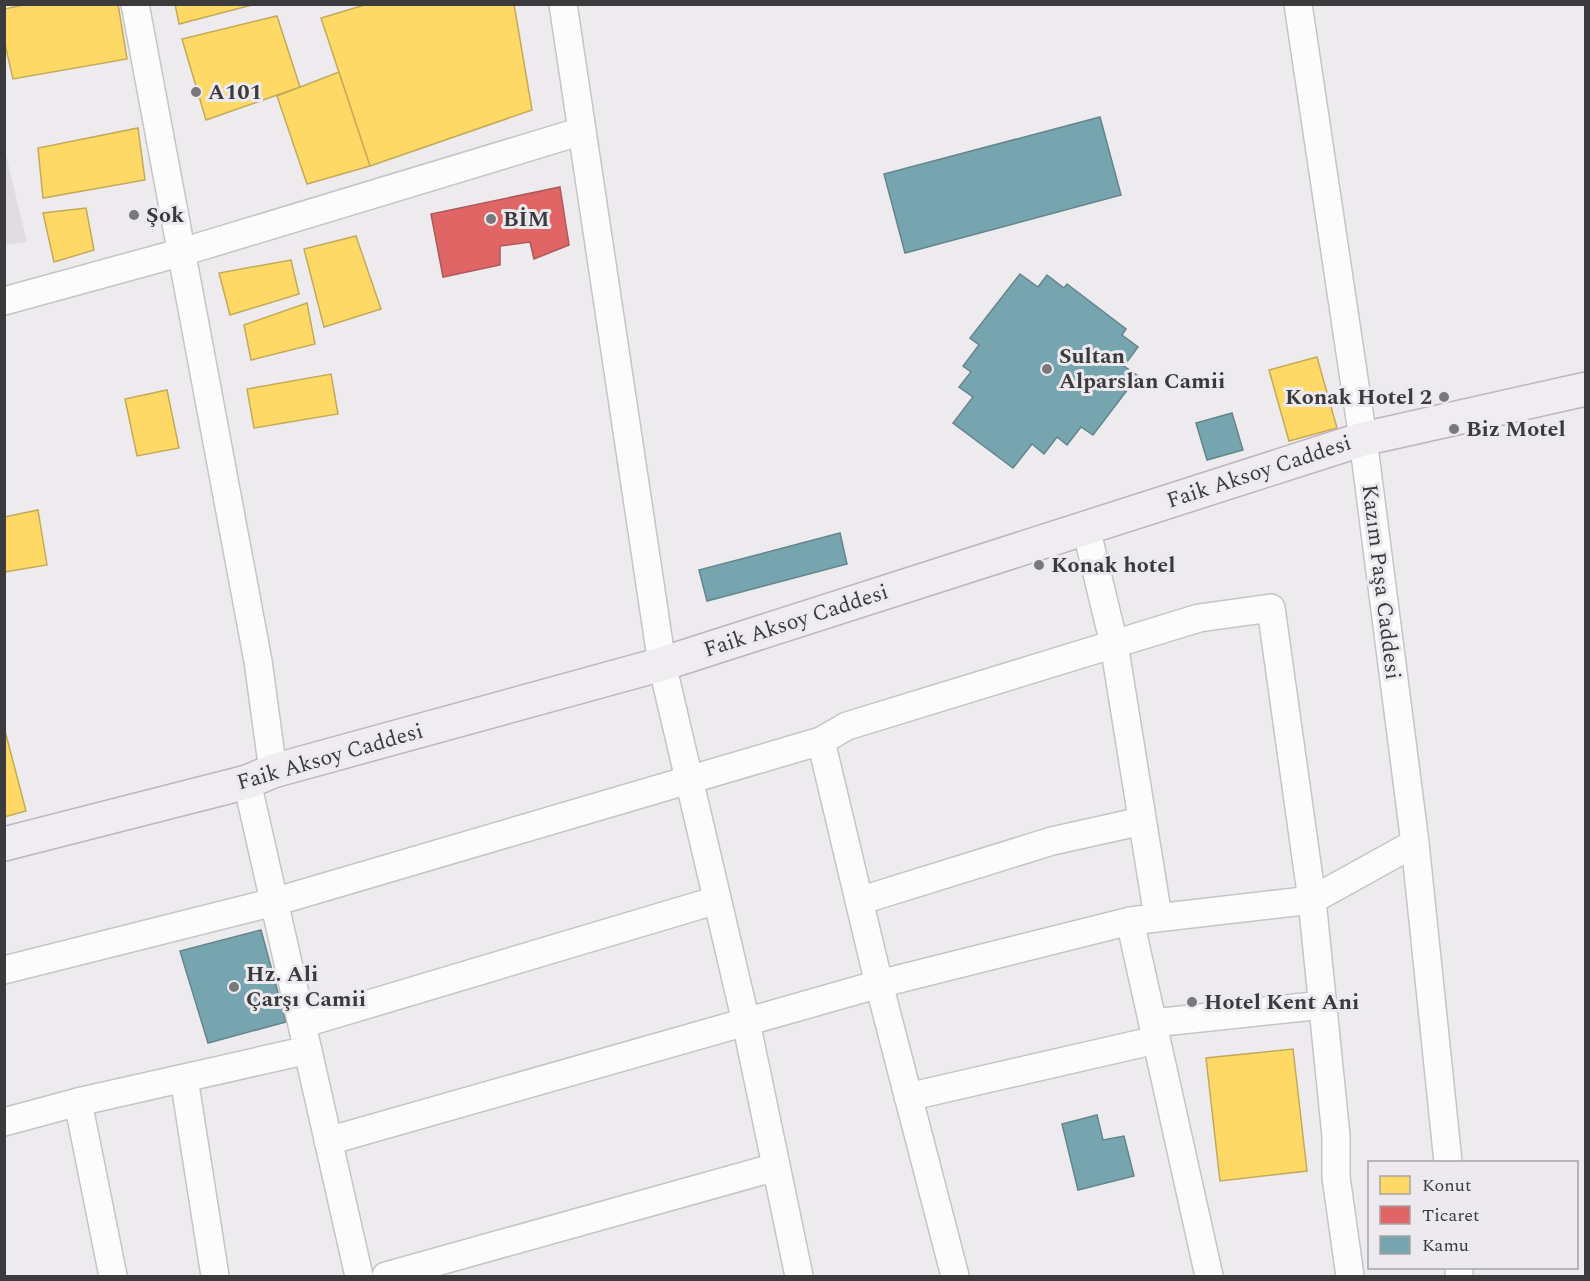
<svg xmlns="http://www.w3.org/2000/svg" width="1590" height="1281" font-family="Spectral,serif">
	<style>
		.built { fill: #e1dce3 }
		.homes { fill: #ffd966; stroke: #c4a959; stroke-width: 1.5 }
		.shops { fill: #e06666; stroke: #ae5959; stroke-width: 1.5 }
		.public { fill: #76a5af; stroke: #64858c; stroke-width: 1.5 }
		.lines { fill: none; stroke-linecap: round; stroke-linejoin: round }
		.minor-casing { stroke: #c6c4c6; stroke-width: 30 }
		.major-casing { stroke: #bcb5c0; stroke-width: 36 }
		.minor { stroke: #fcfcfc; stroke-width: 27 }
		.major { stroke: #f0edf1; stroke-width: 33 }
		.poi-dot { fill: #79787a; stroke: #edeaef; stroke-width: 2 }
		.labels { text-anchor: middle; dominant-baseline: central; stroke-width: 6; stroke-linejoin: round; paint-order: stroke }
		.poi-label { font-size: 22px; font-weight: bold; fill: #3b3a3c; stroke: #edeaef; text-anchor: start }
		.street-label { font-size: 22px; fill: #3b3a3c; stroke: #edeaef }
	</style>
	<rect width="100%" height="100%" fill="#edebee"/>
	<path class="built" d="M4,147L27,242L5,245H4Z"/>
	<path class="homes" d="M29,4H118L127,59L13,79L4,40V9Z
		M175,4H256L179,24Z
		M368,4H514L532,110L370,166L321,18Z
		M277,16L300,87L206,120L182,39Z
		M339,72L370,166L307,184L277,96Z
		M138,128L145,180L43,198L38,148Z
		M86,208L94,250L54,262L43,213Z
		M356,236L381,309L324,327L304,249Z
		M291,260L299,294L230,315L219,273Z
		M307,303L315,344L251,360L244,325Z
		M1317,357L1337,428L1289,441L1269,370Z
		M331,374L338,414L254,428L247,389Z
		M167,390L179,448L137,456L125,399Z
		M38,510L47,565L4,572V517Z
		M4,727L26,811L4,817Z
		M1293,1049L1307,1171L1220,1181L1206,1058Z"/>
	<path class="shops" d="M560,187L569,245L534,259L530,242L500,246V265L443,277L431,214Z"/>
	<path class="public" d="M1100,117L1121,195L905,253L884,174Z
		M1020,274L1038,287L1047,275L1064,288L1067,284L1126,329L1122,335L1138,347L1124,366L1138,376L1093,435L1081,427L1067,445L1057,437L1044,454L1032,444L1013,468L953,423L973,397L959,387L971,372L963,366L979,345L970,338Z
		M1232,413L1243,450L1207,460L1196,423Z
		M840,533L847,564L707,601L699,570Z
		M261,930L286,1022L208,1043L180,951Z
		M1097,1115L1103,1140L1124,1136L1134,1176L1078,1190L1062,1124Z"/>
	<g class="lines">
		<g class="minor-casing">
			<path id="minor" d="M135,4L258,661L273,771
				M563,4L662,664L746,1022L799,1276
				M1298,4L1363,439L1415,843L1448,1162
				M4,301L179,253L582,131
				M1086,528L1114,644L1158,917
				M821,741L847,726L1199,618L1271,608L1312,900L1336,1136V1177L1350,1276
				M247,782L359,1276
				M859,901L1052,841L1142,821
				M1130,921L1209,1276
				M4,970L274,902L821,741L879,984L955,1276
				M1153,1023L1323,1005
				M302,1024L717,900
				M184,1078L215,1276
				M908,1097L1156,1040
				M78,1102L113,1276
				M4,1122L78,1102L308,1050
				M328,1141L879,984L1130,921L1312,900L1415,843
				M1459,1268V1276
				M386,1276L776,1167"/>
		</g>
		<g class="major-casing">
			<path id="major" d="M4,844L247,782L273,771L662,664L1363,439L1586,389"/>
		</g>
		<use href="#minor" class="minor"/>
		<use href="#major" class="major"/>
	</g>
	<g class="poi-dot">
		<circle cx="196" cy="92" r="6"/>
		<circle cx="134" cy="215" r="6"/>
		<circle cx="491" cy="219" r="6"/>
		<circle cx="1047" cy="369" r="6"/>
		<circle cx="1444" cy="397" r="6"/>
		<circle cx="1454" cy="429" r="6"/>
		<circle cx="1039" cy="565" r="6"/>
		<circle cx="234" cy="987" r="6"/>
		<circle cx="1192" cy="1002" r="6"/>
	</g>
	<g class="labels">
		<g class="poi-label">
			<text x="208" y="92">A101</text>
			<text x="146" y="215">Şok</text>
			<text x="503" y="219">BİM</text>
			<text x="1059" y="356">Sultan<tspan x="1059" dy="25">Alparslan Camii</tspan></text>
			<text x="1432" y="397" text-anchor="end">Konak Hotel 2</text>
			<text x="1466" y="429">Biz Motel</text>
			<text x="1051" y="565">Konak hotel</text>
			<text x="246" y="974">Hz. Ali<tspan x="246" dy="25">Çarşı Camii</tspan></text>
			<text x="1204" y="1002">Hotel Kent Ani</text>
		</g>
		<g class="street-label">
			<text transform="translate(1259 472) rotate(-18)">Faik Aksoy Caddesi</text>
			<text transform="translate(1381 582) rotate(83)">Kazım Paşa Caddesi</text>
			<text transform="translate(796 621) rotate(-18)">Faik Aksoy Caddesi</text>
			<text transform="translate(330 757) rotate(-16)">Faik Aksoy Caddesi</text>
		</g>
	</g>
	<rect width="1590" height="1281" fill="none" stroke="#3b3a3c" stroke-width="12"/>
	<rect x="1368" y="1161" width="210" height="108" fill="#edeaef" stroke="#a6a4a7" stroke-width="1.5"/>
	<rect x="1380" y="1176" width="30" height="18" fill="#ffd966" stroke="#a6a4a7" stroke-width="1.5"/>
	<text x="1422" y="1191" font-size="18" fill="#3b3a3c">Konut</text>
	<rect x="1380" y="1206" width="30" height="18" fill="#e06666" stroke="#a6a4a7" stroke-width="1.5"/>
	<text x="1422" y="1221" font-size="18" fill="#3b3a3c">Ticaret</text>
	<rect x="1380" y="1236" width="30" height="18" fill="#76a5af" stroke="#a6a4a7" stroke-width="1.5"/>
	<text x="1422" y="1251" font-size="18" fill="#3b3a3c">Kamu</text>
</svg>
